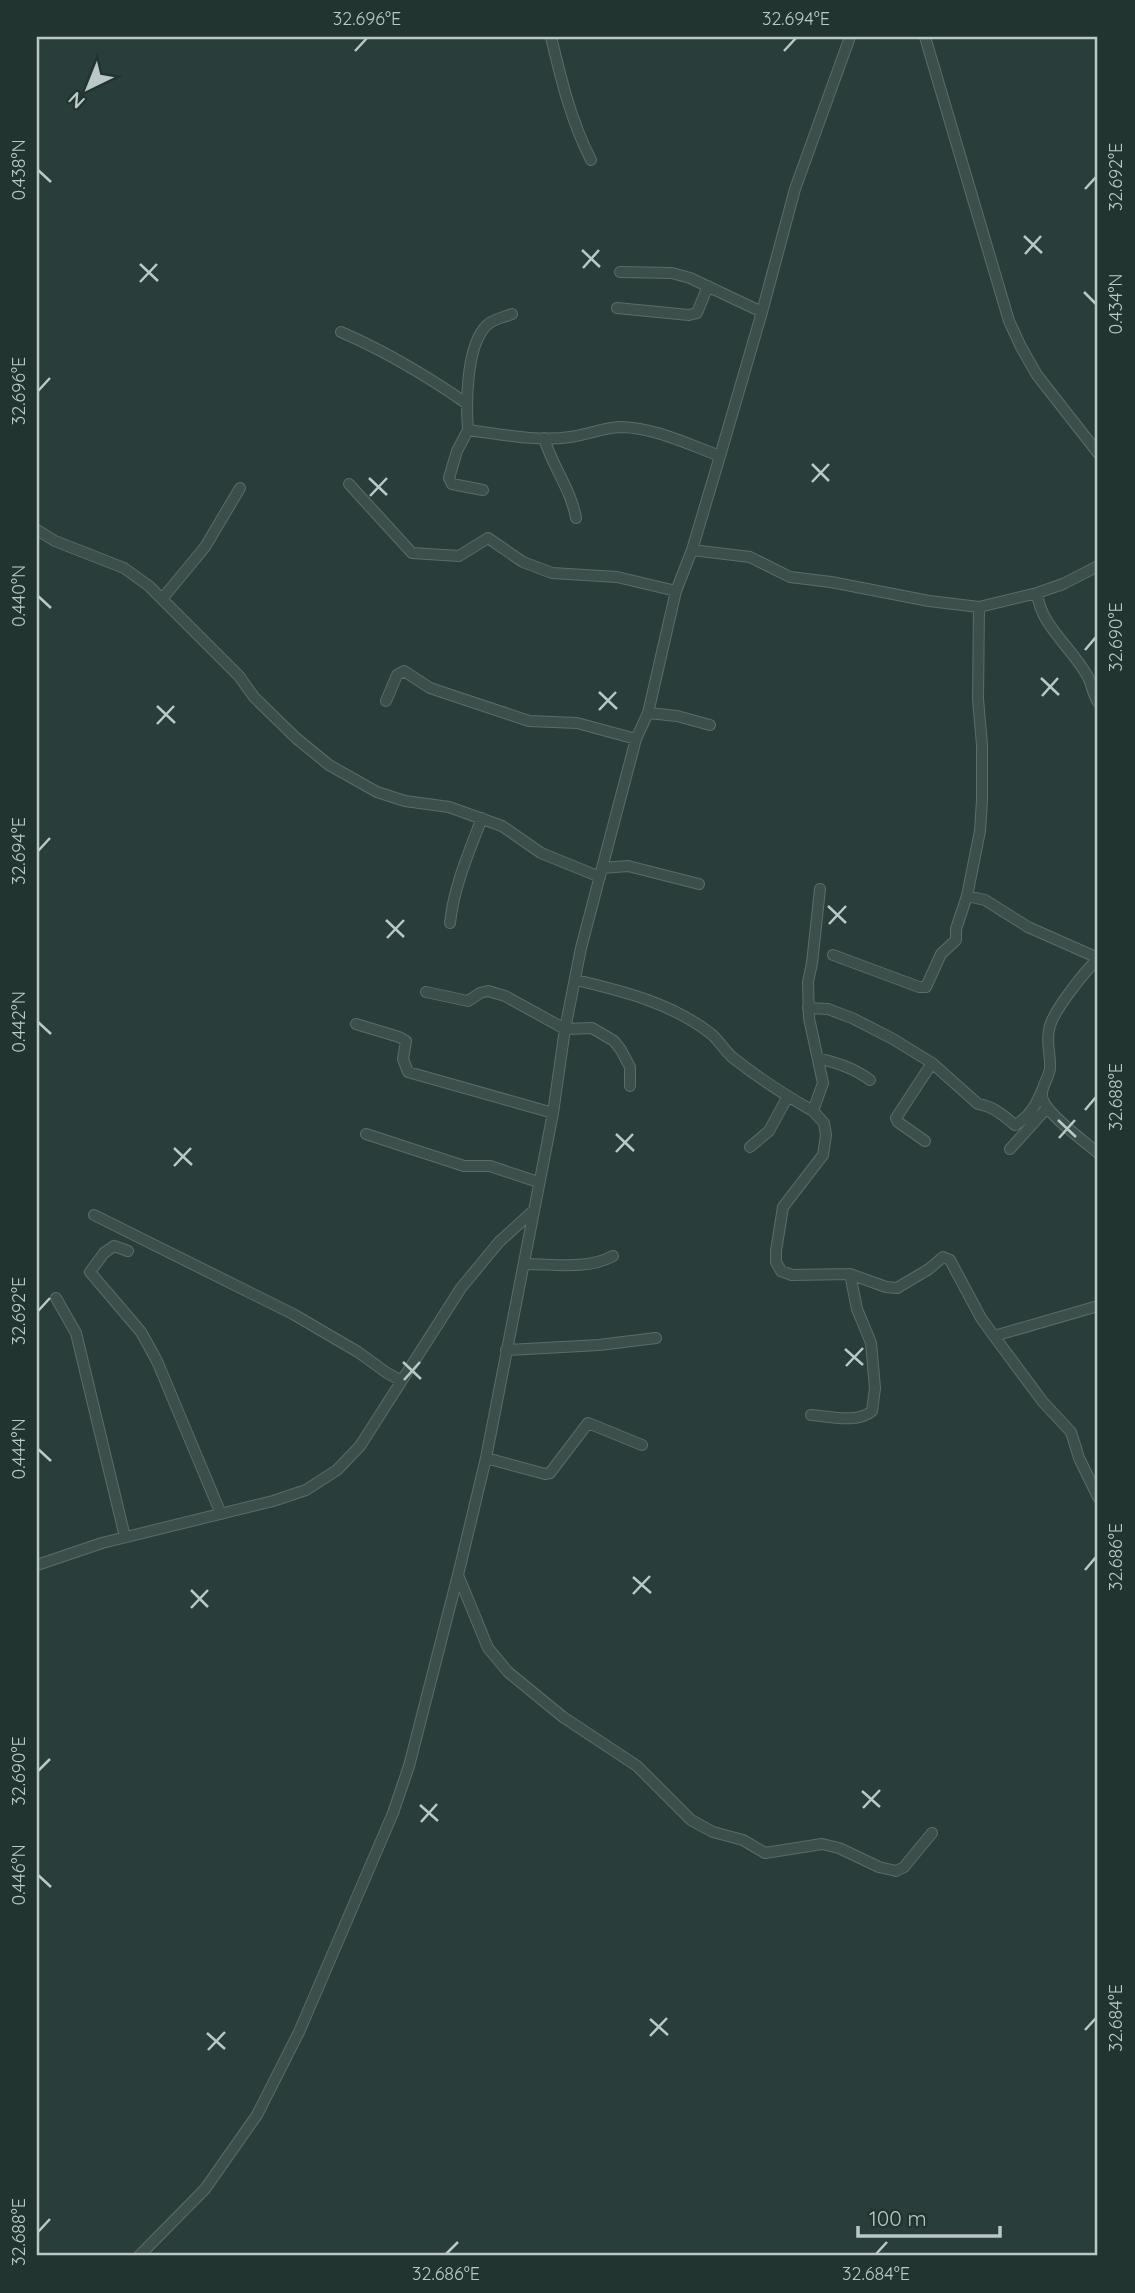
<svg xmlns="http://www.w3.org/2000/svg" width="1135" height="2293" font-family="Quicksand,sans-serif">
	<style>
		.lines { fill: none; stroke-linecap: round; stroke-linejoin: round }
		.minor-casing { stroke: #5b6c69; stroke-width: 12 }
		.minor { stroke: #3d4f4b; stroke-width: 10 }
		.ticks { fill: none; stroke: #bac9c7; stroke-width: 2.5 }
		.neatline { fill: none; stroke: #bac9c7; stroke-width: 2.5 }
		.ticks-label { font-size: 18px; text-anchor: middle; fill: #bac9c7 }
	</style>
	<rect width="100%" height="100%" fill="#293e3a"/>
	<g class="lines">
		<g class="minor-casing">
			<path id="minor" d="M551,37C561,79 571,121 591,160
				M925,37L1009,321L1021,347L1037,375L1098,453
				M620,272L672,273L690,278L762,312
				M617,308L689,315L697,313L708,286
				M341,332C385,351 427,376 466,403
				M468,430C466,403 466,345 487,325C493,319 505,317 512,314
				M544,438C552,466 571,489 576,518
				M349,484L412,553L459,556L488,538L523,562L552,573L617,577L676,591
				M483,490L452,484L449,478L457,451L468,430C500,434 537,442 570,437C587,435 605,427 622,427C656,428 690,445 720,456
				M37,530L55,541L124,568L149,586L239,676L254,697L296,738L329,765L377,792L405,801L449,807L502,826L541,853L600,877
				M692,550L750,557L790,577L831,582L929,601L979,607L1037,593L1063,584L1098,566
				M1037,593C1041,627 1072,647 1088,677C1092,685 1093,695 1098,702
				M162,599L205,547L240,488
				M386,701L397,675L404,671L430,688L529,721L577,723L636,739
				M648,713L677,716L710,725
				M602,868L628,866L699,884
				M967,896L985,900L1028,927L1098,958
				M450,923C454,886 469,852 482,818
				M833,955L919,987H926L941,954L956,940V929L967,896L980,831L982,800V745L978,699L979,607
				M1098,959C1085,971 1051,1013 1049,1030C1046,1043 1051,1056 1050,1069C1048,1080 1039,1089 1043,1100C1048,1115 1085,1142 1098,1153
				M576,980C623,991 671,1003 710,1033C719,1040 724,1050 732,1057C757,1077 785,1095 813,1111L824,1123L826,1135L823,1155L783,1207L776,1251V1262L781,1271L792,1275L850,1274L886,1287L897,1288L929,1269L943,1257L950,1260L981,1318L994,1336L1098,1306
				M426,992L468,1001L480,993L488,991L505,996L565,1029L592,1028L614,1041L621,1050L630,1067V1086
				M808,1008L828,1009L852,1018L893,1039L932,1063L978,1104C993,1106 1004,1116 1015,1125C1030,1117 1037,1103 1043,1088
				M356,1024L399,1037L406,1041L403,1059L408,1072L553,1113
				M818,1058C837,1063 854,1068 870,1080
				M813,1111L823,1083L809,1018L808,982L812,963L820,889
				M366,1134L464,1166H490L538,1182
				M925,1141L898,1122L896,1118L932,1063
				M750,1147L769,1131L788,1096
				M1010,1149L1047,1108
				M94,1215L293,1314L358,1352L387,1373L400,1380
				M128,1251L114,1246L104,1253L90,1272L141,1332L157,1361L221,1514
				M525,1264C554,1264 587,1270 613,1256
				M56,1298L76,1333L125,1537
				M994,1336L1043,1402L1071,1432L1079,1458L1098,1497
				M506,1350L599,1345L656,1338
				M811,1415C829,1416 857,1424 872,1411L875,1388L871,1343L857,1309L850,1274
				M486,1458L545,1474L550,1473L588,1423L642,1445
				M37,1565L102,1543L273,1501L306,1490L337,1470L360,1446L461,1288L499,1242L532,1212
				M458,1575L488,1648L508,1672L563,1717L637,1766L691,1820L713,1832L743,1840L765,1853L822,1844L839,1848L879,1867L896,1871L904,1867L932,1833
				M139,2256L205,2189L257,2115L299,2032L393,1813L409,1766L458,1575L486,1458L553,1113L565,1029L581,948L602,868L636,739L648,713L676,591L692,550L720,456L762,312L795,189L850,37"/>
		</g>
		<use href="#minor" class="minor"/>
	</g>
	<path class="ticks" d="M355,51L367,38M784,51L796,38M38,170L51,182M1085,189L1096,177M1024,236L1042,253M582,250L600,267M1025,254L1041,236M140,264L158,281M583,268L599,250M140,282L157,264M1084,292L1096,304M38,391L50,378M812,464L829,481M369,478L387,495M812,482L829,464M370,496L387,478M38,596L51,608M1085,650L1096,637M1041,678L1059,695M599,692L617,709M1042,696L1058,678M157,706L175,723M599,710L616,692M157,724L174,706M38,851L50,838M828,906L846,923M386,920L404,937M829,924L846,906M387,938L404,920M38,1022L51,1034M1085,1110L1096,1097M1058,1120L1076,1137M616,1134L634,1151M1059,1138L1075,1120M174,1148L192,1165M616,1152L633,1134M174,1166L191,1148M38,1311L50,1298M845,1349L863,1365M403,1362L421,1379M846,1366L863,1348M404,1380L420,1362M38,1449L51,1461M1085,1570L1096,1557M633,1577L651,1593M191,1590L208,1607M633,1594L650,1576M191,1608L208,1590M38,1771L50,1759M862,1791L880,1807M420,1805L438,1821M863,1808L880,1790M421,1822L437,1804M38,1875L51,1887M650,2019L668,2035M1085,2030L1096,2018M207,2033L225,2049M650,2036L667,2018M208,2050L225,2032M38,2232L50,2219M446,2254L458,2242M876,2254L887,2242"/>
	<rect width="1135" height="2293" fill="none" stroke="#223430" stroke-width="77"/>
	<g transform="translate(88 88) rotate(223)" stroke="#223430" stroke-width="5" paint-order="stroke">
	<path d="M0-5L12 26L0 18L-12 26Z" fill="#bac9c7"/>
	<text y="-10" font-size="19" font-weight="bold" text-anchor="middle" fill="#bac9c7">N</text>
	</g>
	<path d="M858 2226v10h142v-10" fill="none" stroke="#bac9c7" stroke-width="3.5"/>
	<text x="869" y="2226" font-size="21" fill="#bac9c7" stroke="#223430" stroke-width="5" paint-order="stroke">100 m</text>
	<rect x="38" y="38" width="1058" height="2216" class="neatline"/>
	<g class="ticks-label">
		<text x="367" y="25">32.696°E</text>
		<text x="796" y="25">32.694°E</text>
		<text transform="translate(19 170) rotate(-90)" y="6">0.438°N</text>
		<text transform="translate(1116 177) rotate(-90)" y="6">32.692°E</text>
		<text transform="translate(1116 304) rotate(-90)" y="6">0.434°N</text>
		<text transform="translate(19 391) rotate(-90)" y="6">32.696°E</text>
		<text transform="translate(19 596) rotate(-90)" y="6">0.440°N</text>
		<text transform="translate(1116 637) rotate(-90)" y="6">32.690°E</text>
		<text transform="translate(19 851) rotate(-90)" y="6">32.694°E</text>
		<text transform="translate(19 1022) rotate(-90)" y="6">0.442°N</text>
		<text transform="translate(1116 1097) rotate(-90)" y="6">32.688°E</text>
		<text transform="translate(19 1311) rotate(-90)" y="6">32.692°E</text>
		<text transform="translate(19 1449) rotate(-90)" y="6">0.444°N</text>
		<text transform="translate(1116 1557) rotate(-90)" y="6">32.686°E</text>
		<text transform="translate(19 1771) rotate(-90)" y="6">32.690°E</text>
		<text transform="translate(19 1875) rotate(-90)" y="6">0.446°N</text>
		<text transform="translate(1116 2018) rotate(-90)" y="6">32.684°E</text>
		<text transform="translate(19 2232) rotate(-90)" y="6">32.688°E</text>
		<text x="446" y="2280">32.686°E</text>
		<text x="876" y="2280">32.684°E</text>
	</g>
</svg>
